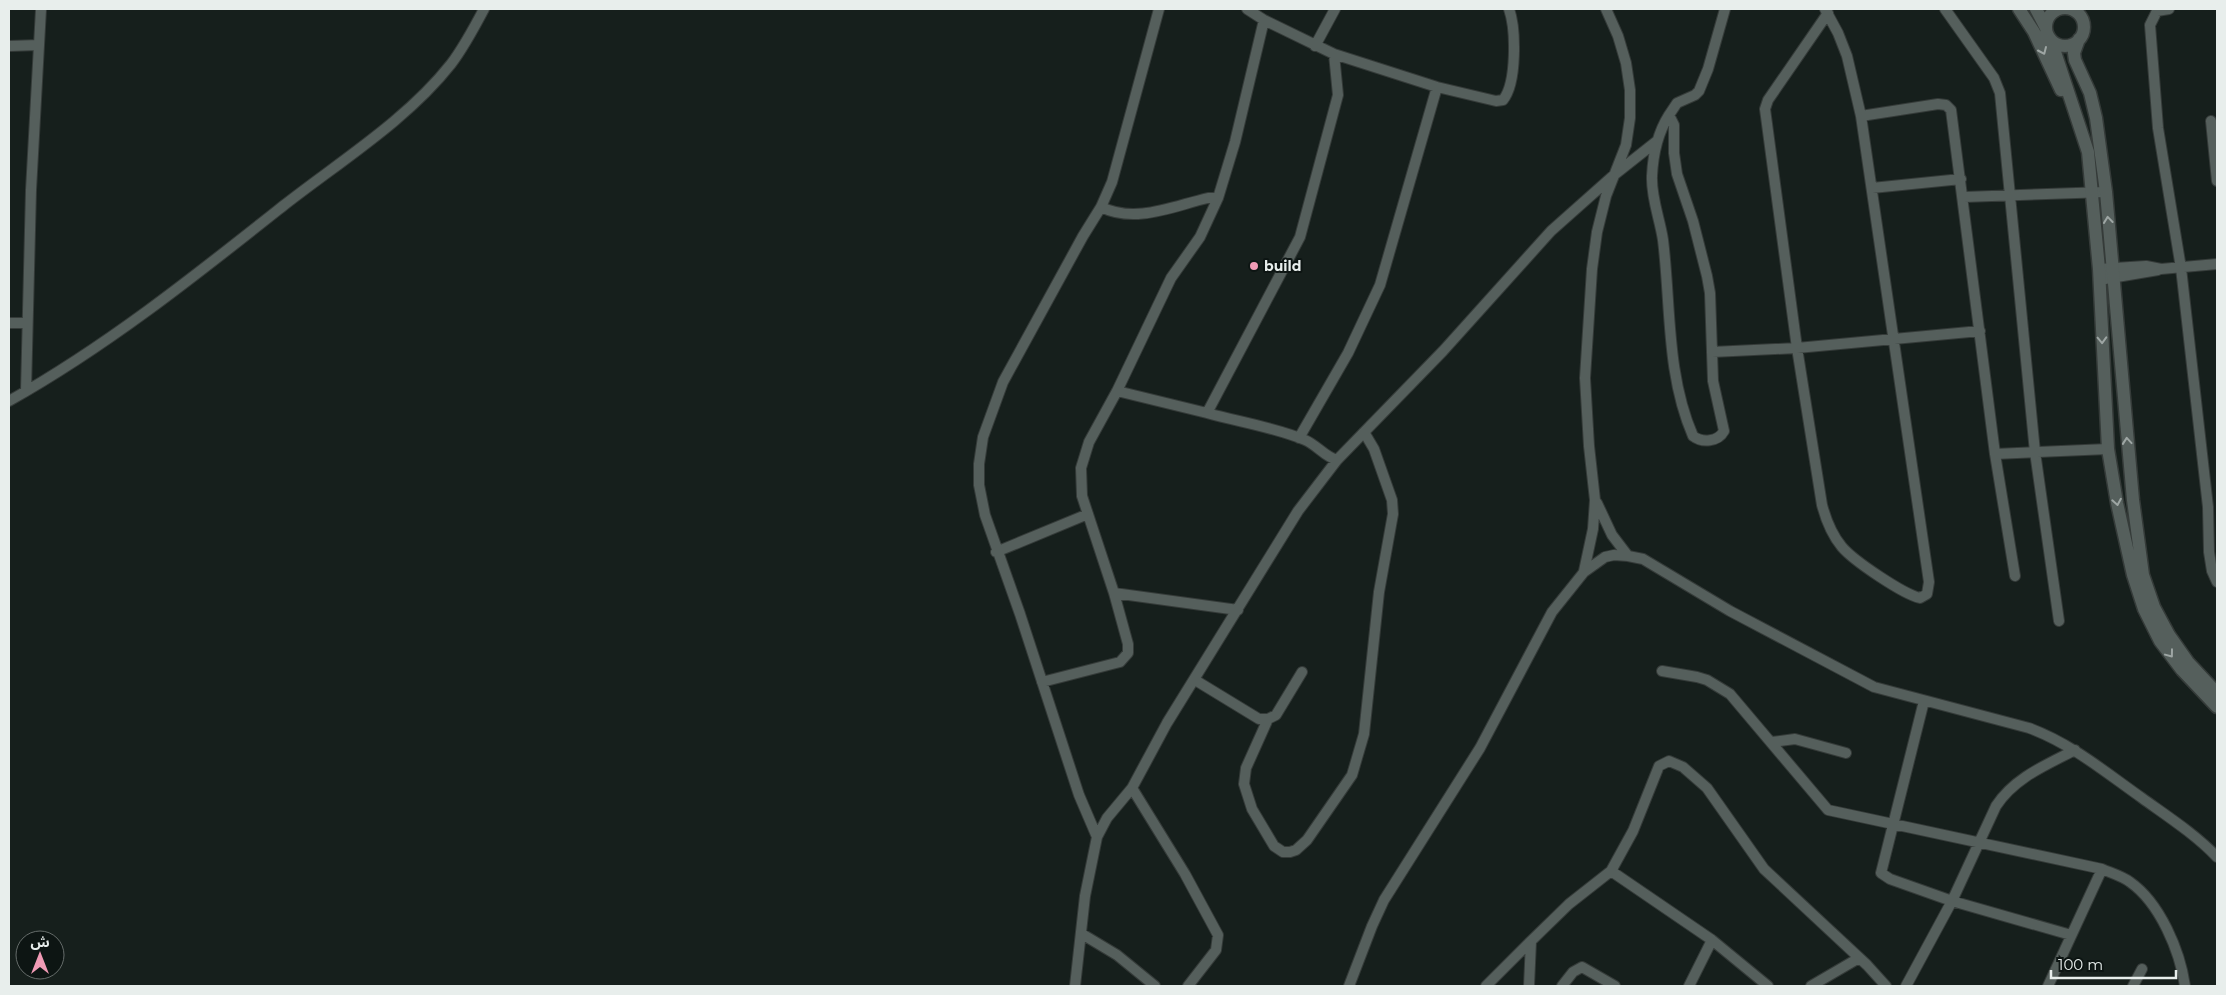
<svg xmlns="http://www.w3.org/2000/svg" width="2226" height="995" font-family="Montserrat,'Noto Sans Arabic',sans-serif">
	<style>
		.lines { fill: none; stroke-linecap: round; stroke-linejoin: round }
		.minor-casing { stroke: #353b39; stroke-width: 12 }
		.tertiary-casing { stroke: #353b39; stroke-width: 15 }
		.minor { stroke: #555f5c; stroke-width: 10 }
		.tertiary { stroke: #555f5c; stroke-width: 12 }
		.oneway { stroke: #9ea6a4 }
		.poi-dot { fill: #f09ab5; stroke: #0d1513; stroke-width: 2 }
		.labels { text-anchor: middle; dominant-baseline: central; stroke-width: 4; stroke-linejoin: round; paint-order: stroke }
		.poi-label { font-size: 14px; font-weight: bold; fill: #e8eeec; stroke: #0d1513; text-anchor: start }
	</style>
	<rect width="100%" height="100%" fill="#161f1c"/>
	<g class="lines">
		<g class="minor-casing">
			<path id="minor" d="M1247,9L1264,20L1334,54L1437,87L1496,101L1503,100C1517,83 1516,29 1509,9
				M1825,9L1838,33L1847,56L1861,116L1929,582L1927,594L1920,598C1903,594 1854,561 1842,547C1832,535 1826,520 1822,505L1797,348L1765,109L1768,100L1828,13
				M1945,9L1994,78L2000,93L2035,452L2059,621
				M2169,9L2157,11L2150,25L2158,128L2181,268L2208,507L2209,552L2212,571L2217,582
				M9,46L39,45
				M1315,46L1335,9
				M1669,115C1657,134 1653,154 1652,176C1651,198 1660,219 1663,240C1671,305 1666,374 1693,436C1702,443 1718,442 1724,431L1713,381L1710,293L1707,276L1693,221L1677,174L1674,153V125L1669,115L1677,103L1695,95L1699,91L1708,69L1725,9
				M1861,116L1938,104L1946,105L1951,110L1995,454L2015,576
				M2211,121L2217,181
				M1872,188L1961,179
				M1964,197L2106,192
				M1101,207C1136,224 1173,206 1208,198H1218
				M2099,269L2146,266L2161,269L2217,264
				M2099,280L2158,270
				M9,323H26
				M1712,352L1797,348L1980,331
				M26,391L31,190L41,9
				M1117,391L1207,413L1300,237L1338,95L1334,54
				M9,401C107,346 196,275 283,206C339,162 407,120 451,64C464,47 474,28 484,9
				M1207,413C1239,422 1274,427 1305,440C1317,445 1325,457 1337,460
				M1299,438L1348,353L1380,285L1437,87
				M1995,454L2108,449
				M1597,503L1612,535L1628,556
				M996,552L1088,514
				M1584,571L1593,529L1595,500L1589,446L1585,378L1592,269L1597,232L1606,196L1626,145L1630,118V90L1626,63L1618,36L1606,9
				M1114,593L1238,610
				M1662,671L1697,677L1707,680L1730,694L1828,810L2102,869C2111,873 2122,876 2130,882C2160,903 2180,951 2185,986
				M1195,680L1259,719H1268L1276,715L1302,672
				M1042,682L1120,662L1128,653V644L1114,593L1082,496L1081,468L1089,442L1117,391L1171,278L1200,237L1218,198L1235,142L1264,20
				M1924,701L1881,873L1890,879L1952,901L2071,935
				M1268,719L1246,768L1244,784L1252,809L1274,846L1283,852H1290L1296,850L1307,840L1352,775L1364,734L1379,592L1393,514L1392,500L1374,449L1364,432
				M1772,742L1795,739L1846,753
				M1132,788L1185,874L1218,935L1216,950L1188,986
				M1097,837L1079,795L1020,614L985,515L979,485V464L983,437L1003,382L1083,236L1101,207L1112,182L1159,9
				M1611,871L1712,940L1768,986
				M1082,934L1117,955L1155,986
				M1075,986L1085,896L1097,837L1107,818L1132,788L1167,723L1298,511L1337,460L1443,351L1551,231L1614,175L1657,141
				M1349,986L1372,926L1384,900L1480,748L1552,612L1584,572L1605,557L1614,555L1628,556L1643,559L1730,611L1874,687L2029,728C2072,744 2105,772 2142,798C2167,816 2195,834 2217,857
				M1486,986L1531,941
				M1529,986L1531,941L1569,904L1611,871L1633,831L1659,766L1669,761L1683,767L1707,788L1764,869L1867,965L1886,986
				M1562,986L1573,972L1582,967L1615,986
				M1689,986L1712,940
				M1811,986L1859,958
				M1906,986L1952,901L1996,806C2014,778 2046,765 2075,750
				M2048,986L2102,869
				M2133,986L2142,969"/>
		</g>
		<g class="tertiary-casing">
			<path id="tertiary" d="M2046 27a19 19 0 1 1 38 0a19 19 0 1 1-38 0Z
				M2019,9L2034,32L2061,90
				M2036,9L2046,28
				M2079,39L2074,53L2075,60L2090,93L2096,118L2106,192L2133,500L2143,575L2154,607L2169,635L2188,662L2217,693
				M2051,40L2088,152L2099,269L2108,449L2117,503L2133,575L2144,609L2160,641L2182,670L2217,707"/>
		</g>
		<use href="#minor" class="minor"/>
		<use href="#tertiary" class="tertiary"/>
	</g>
	<defs><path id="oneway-chevron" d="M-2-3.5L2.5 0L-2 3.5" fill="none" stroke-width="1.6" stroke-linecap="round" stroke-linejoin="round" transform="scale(1.25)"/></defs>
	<g class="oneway">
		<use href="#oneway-chevron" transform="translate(2043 51) rotate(66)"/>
		<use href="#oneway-chevron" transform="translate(2108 220) rotate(-96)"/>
		<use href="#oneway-chevron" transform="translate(2102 340) rotate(88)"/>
		<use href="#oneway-chevron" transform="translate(2127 441) rotate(-95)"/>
		<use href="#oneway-chevron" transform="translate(2117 502) rotate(80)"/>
		<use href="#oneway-chevron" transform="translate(2170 654) rotate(53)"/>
	</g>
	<circle class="poi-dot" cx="1254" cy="266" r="5"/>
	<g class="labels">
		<g class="poi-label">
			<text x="1264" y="266">build</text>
		</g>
	</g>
	<rect width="2226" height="995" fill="none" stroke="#e8eeec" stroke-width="20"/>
	<g transform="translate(40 955)"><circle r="24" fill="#0d1513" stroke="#656c6a"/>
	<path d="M0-4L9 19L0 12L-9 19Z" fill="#f09ab5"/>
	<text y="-8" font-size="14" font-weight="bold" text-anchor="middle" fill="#e8eeec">ش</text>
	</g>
	<path d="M2051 970v8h125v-8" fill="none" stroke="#e8eeec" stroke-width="2.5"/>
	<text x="2058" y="970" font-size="15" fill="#e8eeec" stroke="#0d1513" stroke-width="4" paint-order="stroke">100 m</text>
</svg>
